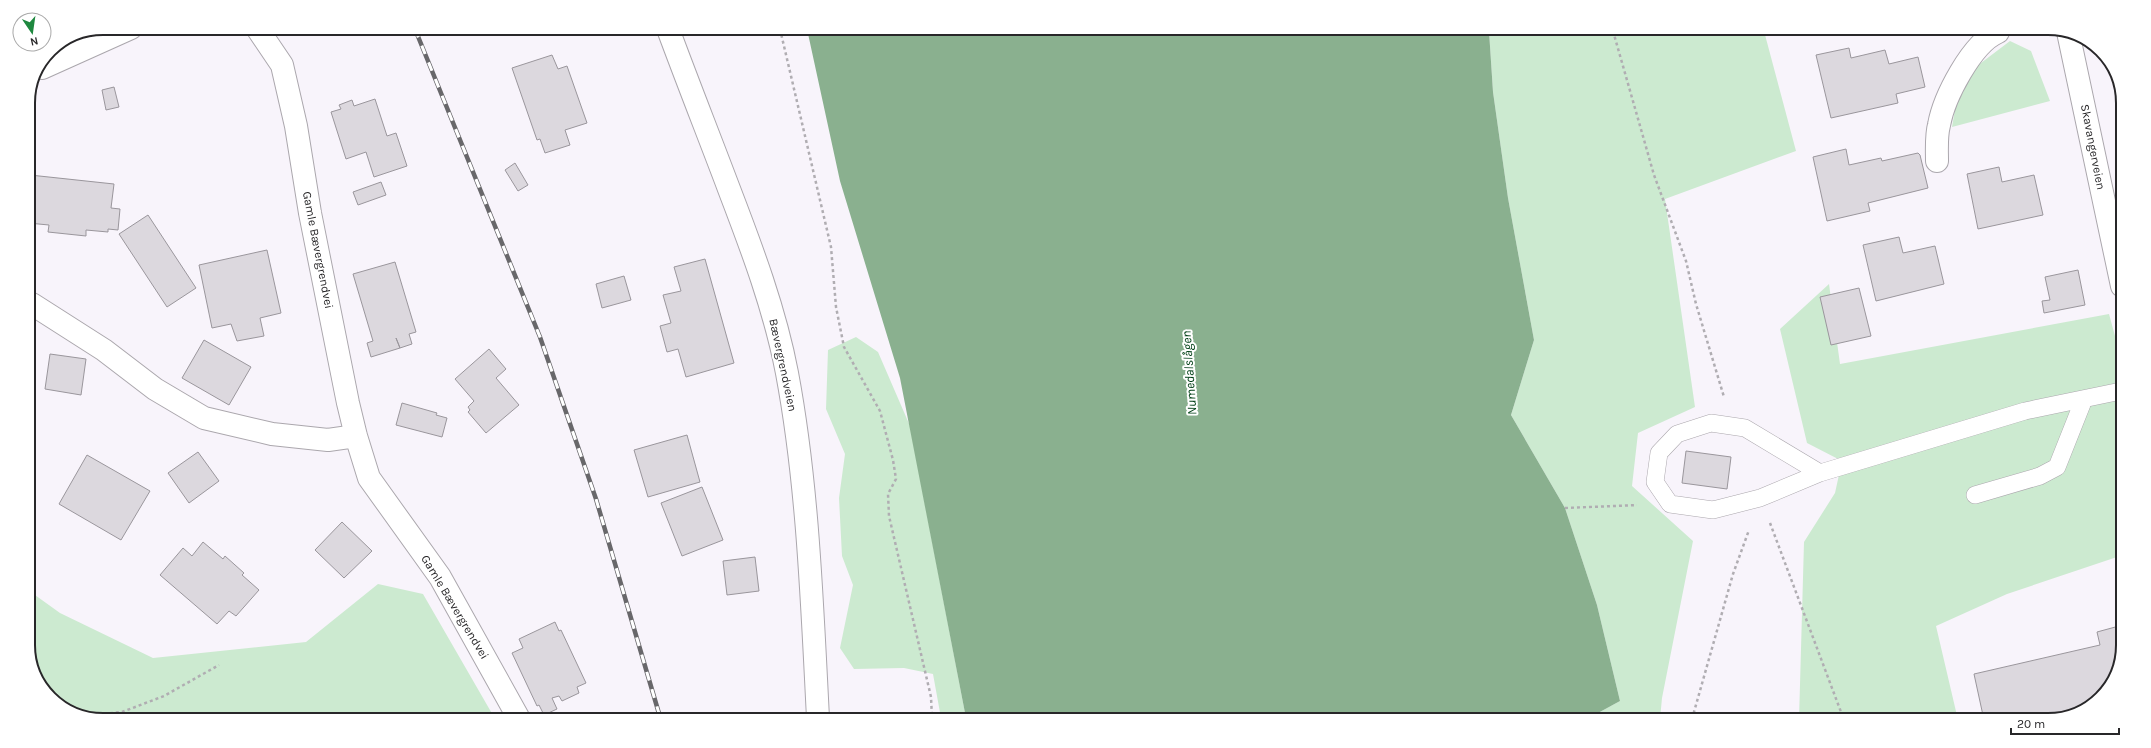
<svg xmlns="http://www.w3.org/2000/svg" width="2151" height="748" font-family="Karla,sans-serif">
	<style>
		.green { fill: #ccead0 }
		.water { fill: #8ab08f }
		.building { fill: #dcd8de; stroke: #9a969c }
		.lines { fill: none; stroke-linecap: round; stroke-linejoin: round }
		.service-casing { stroke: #aba7ad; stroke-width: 18 }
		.minor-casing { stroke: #aba7ad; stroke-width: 24 }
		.secondary-casing { stroke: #aba7ad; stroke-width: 24 }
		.path { stroke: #b0adb2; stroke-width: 2.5; stroke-dasharray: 3 3; stroke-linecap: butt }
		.service { stroke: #fff; stroke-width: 17 }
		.minor { stroke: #fff; stroke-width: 22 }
		.secondary { stroke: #fff; stroke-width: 22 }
		.rail-casing { stroke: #68676a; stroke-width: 4.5 }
		.rail { stroke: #fff; stroke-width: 3; stroke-dasharray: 9; stroke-linecap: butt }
		.labels { text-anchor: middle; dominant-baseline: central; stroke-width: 4; stroke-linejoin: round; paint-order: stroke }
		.street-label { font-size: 12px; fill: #282729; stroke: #fff }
		.water-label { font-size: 13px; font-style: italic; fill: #004016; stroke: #fff }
		.rim { fill: none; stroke: #282729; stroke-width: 2 }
	</style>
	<rect width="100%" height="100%" fill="#f8f4fb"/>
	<path class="green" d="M1489,31H1764L1796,151L1665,199L1695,407L1638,433L1632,486L1693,541L1662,698L1660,719H1587L1620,701L1597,605L1565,508L1511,415L1534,340L1508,198L1493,92Z
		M2010,41L2031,51L2050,101L1952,127L1957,98L1977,66Z
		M1829,284L1840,364L2109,314L2121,358L2120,556L2007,594L1936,626L1958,720H1799L1804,542L1835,493L1842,461L1807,443L1780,329Z
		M856,337L878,352L910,426L966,718H941L933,674L904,668L854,669L840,648L853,585L842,556L839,498L845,454L826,409L828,350Z
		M378,584L423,594L494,717L79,716L44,691L28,650V590L60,613L153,658L306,642Z"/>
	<path class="water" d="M807,29L1489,31L1493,92L1508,198L1534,340L1511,415L1565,508L1597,605L1620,701L1587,719L966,718L900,378L840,181Z"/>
	<path class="building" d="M1849,48L1851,58L1885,50L1889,64L1918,57L1925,87L1896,94L1898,103L1831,118L1816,55Z
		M552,55L558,69L567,66L587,123L565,130L570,145L545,153L540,139L537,140L512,68Z
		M114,87L119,107L106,110L102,90Z
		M375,99L387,136L396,133L407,166L374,177L366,152L346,159L331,112L341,109L339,105L352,100L354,106Z
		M1846,149L1849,165L1881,158L1882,161L1918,153L1920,155L1928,188L1868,203L1870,211L1827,221L1813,157Z
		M515,163L528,185L518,191L505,170Z
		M1999,167L2002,182L2034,175L2043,215L1978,229L1967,174Z
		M30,175L114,184L111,208L120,209L118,230L108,229V232L86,230V236L48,232L49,225L28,223Z
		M381,182L386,195L358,205L353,192Z
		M148,215L196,288L167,307L119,234Z
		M1899,237L1903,253L1935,246L1944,284L1876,301L1863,245Z
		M267,250L281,313L260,318L264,336L237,341L231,324L212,328L199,265Z
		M705,259L734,363L686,377L678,349L667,352L660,326L671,323L663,295L681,291L674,267Z
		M395,262L416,332L409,334L412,344L400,348L396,338L400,348L371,357L367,343L373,341L353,274Z
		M2078,270L2085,305L2044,313L2042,301L2050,300L2045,277Z
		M624,276L631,300L602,308L596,284Z
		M1859,288L1871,336L1831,345L1820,297Z
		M204,340L251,367L229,405L182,378Z
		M489,349L506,369L496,378L519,405L486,433L468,412L470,410L468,407L474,401L455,379Z
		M50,354L86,359L81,395L45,389Z
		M402,403L437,413L436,415L447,418L442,437L396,425Z
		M687,435L700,482L648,497L634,450Z
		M1686,451L1731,457L1727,489L1682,483Z
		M198,452L219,481L189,503L168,473Z
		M87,455L150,491L121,540L59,504Z
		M702,487L723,540L682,556L661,503Z
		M342,522L372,551L344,578L315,550Z
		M203,542L223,559L225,556L244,573L242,575L259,590L236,616L229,611L217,624L160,575L183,548L192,556Z
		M755,557L759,591L727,595L723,561Z
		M555,622L559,631L561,630L586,683L577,687L579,693L562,701L559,696L552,698L557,709L544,715L539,705L537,706L512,653L523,648L519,639Z
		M2119,626V669L2094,705L2041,720H1984L1974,674L2100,645L2097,632Z"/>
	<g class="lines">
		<g class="service-casing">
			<path id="service" d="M1820,473L1745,428L1711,423L1677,434L1659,453L1655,482L1670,504L1713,510L1760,498L1820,473L2025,411L2121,391
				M1975,495L2040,476L2057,467L2084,399"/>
		</g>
		<g class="minor-casing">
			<path id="minor" d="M257,28L282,65L296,126L310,213L348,403L356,436L369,478L440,577L518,717
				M2068,32L2122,286
				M42,68L131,28
				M1937,161C1937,150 1936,136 1939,125C1944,97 1972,43 1998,32
				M32,304L104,350L155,389L204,418L272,434L328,440L356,436"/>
		</g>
		<g class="secondary-casing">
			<path id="secondary" d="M668,29C688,83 709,136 729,189C752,249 775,310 787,373C808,485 812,603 818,718"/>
		</g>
		<path class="path" d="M780,29L831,247L836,307L844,347L880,411L893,460L896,479L888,494L889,516L931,697L932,718
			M1613,31L1654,175L1686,261L1696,304L1724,397
			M1565,508L1637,505
			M1770,523L1844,720
			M80,716L122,712L164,696L219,665
			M1692,719L1733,574L1749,530"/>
		<use href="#service" class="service"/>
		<use href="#minor" class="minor"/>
		<use href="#secondary" class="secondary"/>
		<g class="rail-casing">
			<path id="rail" d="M415,29L540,337L596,499L660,717"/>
		</g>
		<use href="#rail" class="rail"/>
	</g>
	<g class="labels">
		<g class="street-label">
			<text transform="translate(2093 147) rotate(79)">Skavangerveien</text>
			<text transform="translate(318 250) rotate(79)">Gamle Bævergrendvei</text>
			<text transform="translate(783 365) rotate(78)">Bævergrendveien</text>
			<text transform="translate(455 607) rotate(59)">Gamle Bævergrendvei</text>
		</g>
		<g class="water-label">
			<text transform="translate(1189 373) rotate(-94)">Numedalslågen</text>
		</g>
	</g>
	<path d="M0 0H2151V748H0ZM103 35H2048A68 68 0 0 1 2116 103V645A68 68 0 0 1 2048 713H103A68 68 0 0 1 35 645V103A68 68 0 0 1 103 35Z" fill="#fff" fill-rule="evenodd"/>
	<path class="rim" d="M103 35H2048A68 68 0 0 1 2116 103V645A68 68 0 0 1 2048 713H103A68 68 0 0 1 35 645V103A68 68 0 0 1 103 35Z"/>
	<g transform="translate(32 32) rotate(167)"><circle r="19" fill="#ffffff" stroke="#a9a9a9"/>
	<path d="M0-3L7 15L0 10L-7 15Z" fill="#1e883f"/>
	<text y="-6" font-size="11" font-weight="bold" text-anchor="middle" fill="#282729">N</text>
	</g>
	<path d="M2011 728v6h108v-6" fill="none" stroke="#282729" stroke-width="2"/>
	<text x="2017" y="728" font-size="12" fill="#282729" stroke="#ffffff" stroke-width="3" paint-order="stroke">20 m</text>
</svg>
